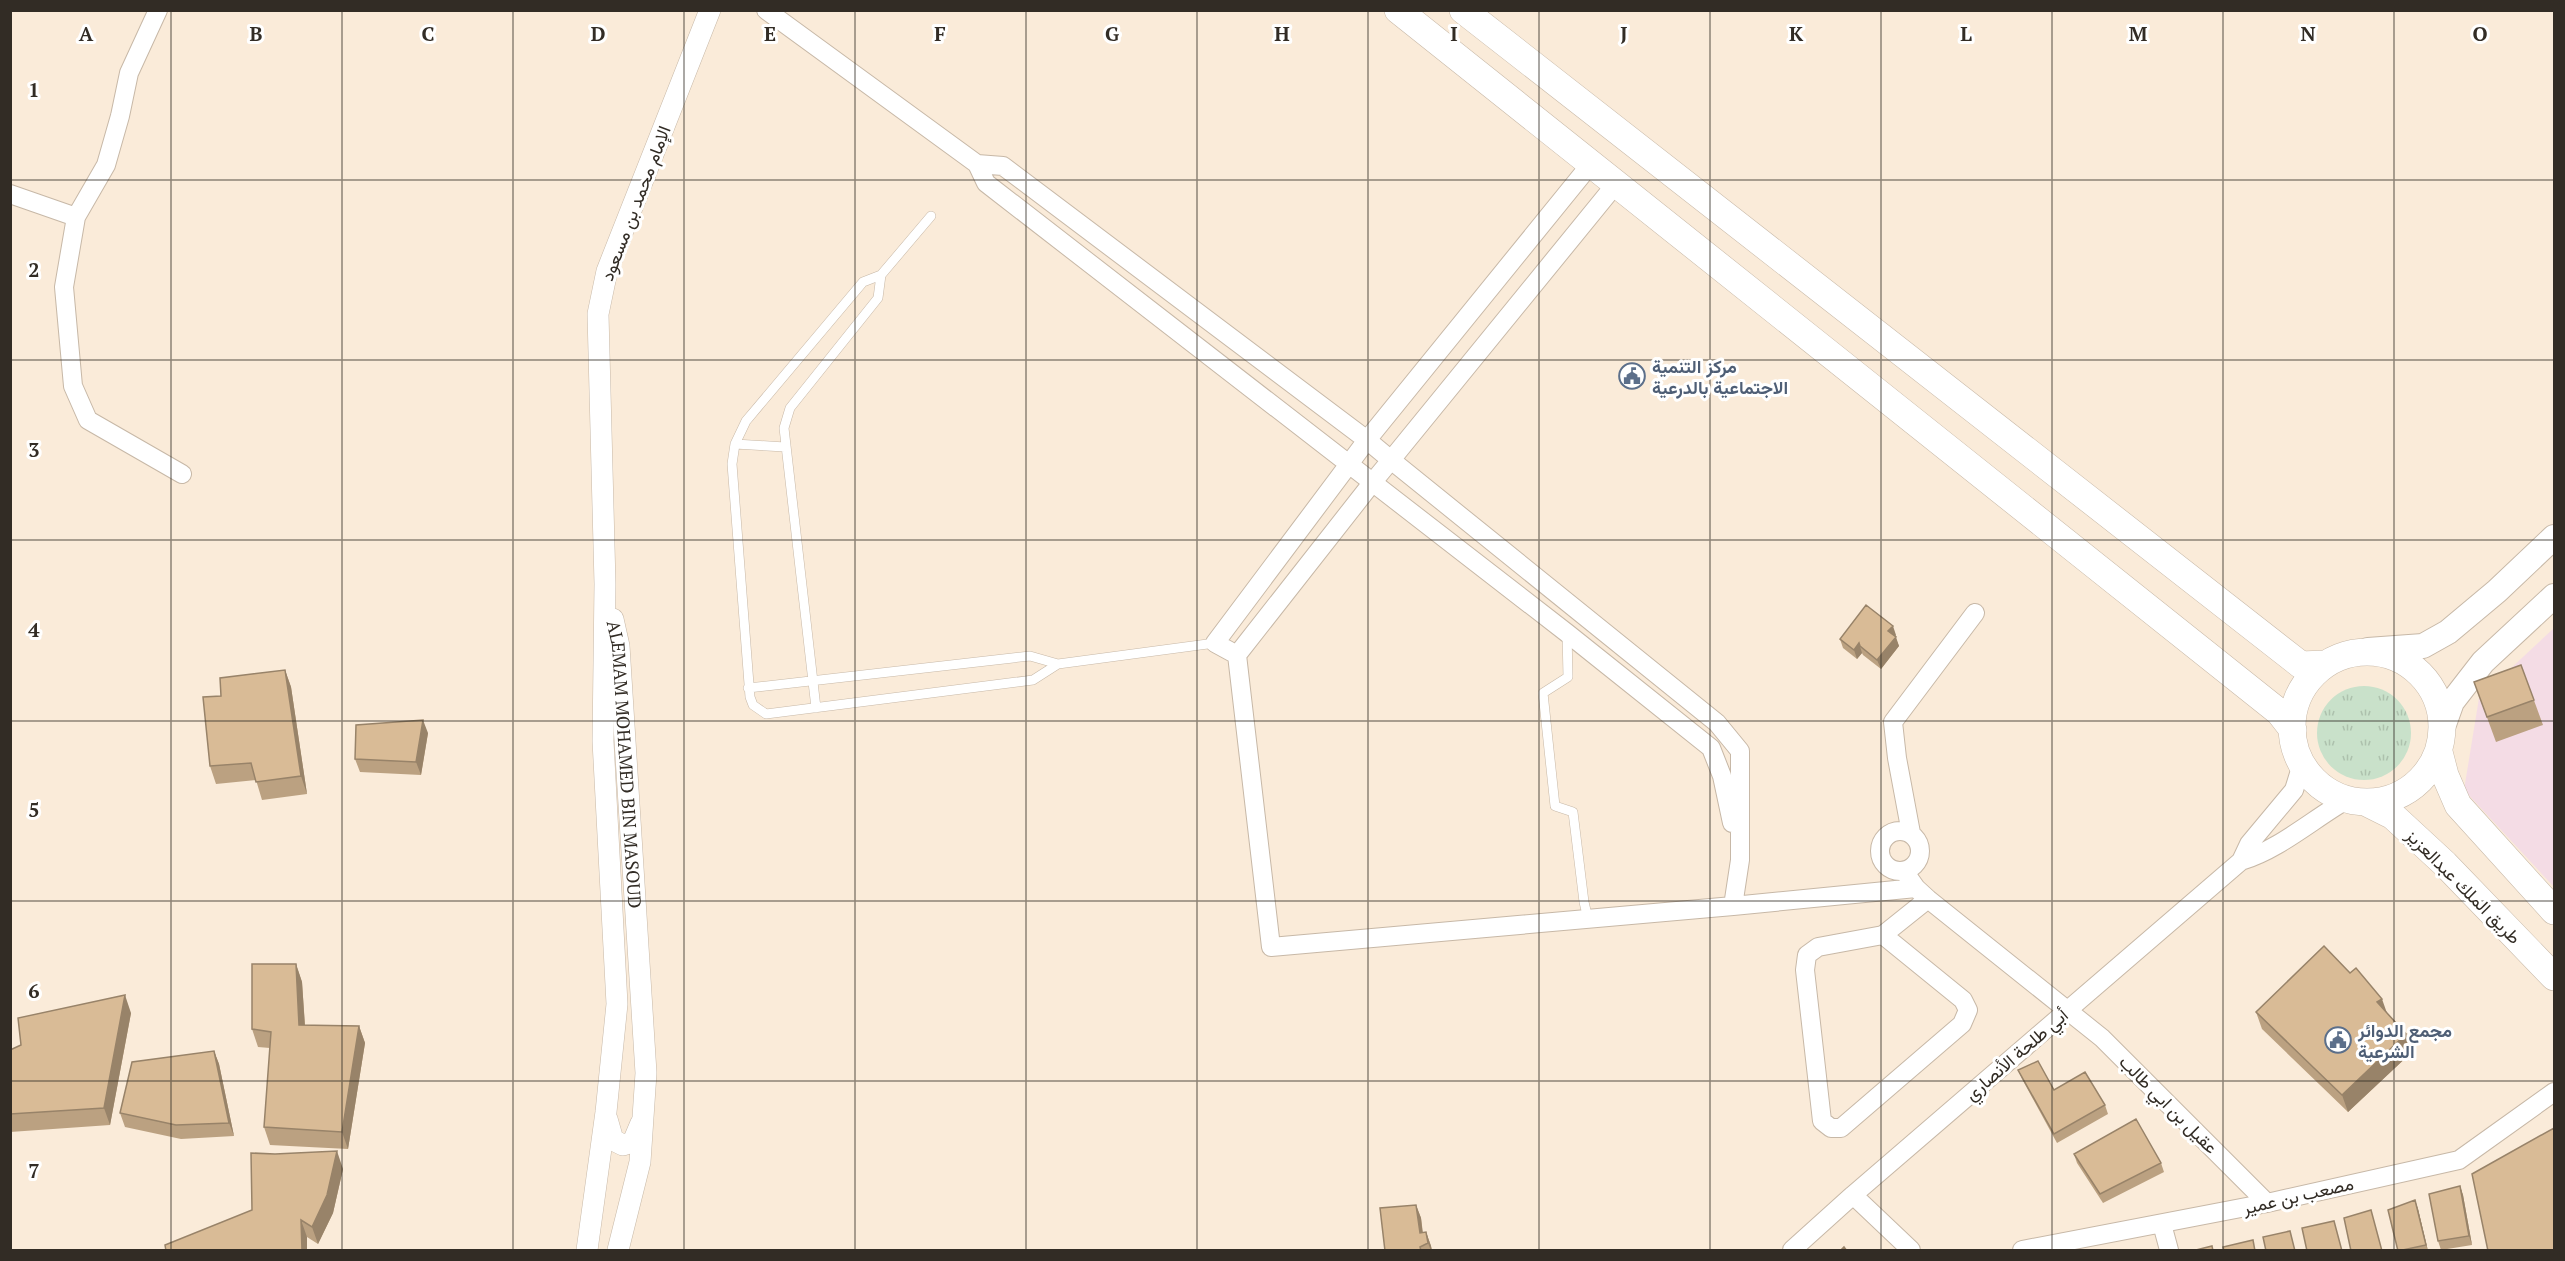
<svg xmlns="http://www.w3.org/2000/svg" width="2565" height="1261" font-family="'PT Serif',Vazirmatn,serif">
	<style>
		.medical { fill: #f4dce5 }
		.grass { fill: url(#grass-tufts) }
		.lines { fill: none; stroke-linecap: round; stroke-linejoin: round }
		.service-casing { stroke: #c7b8a7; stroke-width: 10 }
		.minor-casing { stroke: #c7b8a7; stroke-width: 20 }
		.tertiary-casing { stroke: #c7b8a7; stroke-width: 22 }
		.secondary-casing { stroke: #c7b8a7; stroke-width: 26 }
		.primary-casing { stroke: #c7b8a7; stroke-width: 28 }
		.service { stroke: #fff; stroke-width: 9 }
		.minor { stroke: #fff; stroke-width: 18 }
		.tertiary { stroke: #fff; stroke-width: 21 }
		.secondary { stroke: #fff; stroke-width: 24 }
		.primary { stroke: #fff; stroke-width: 27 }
		.wall { fill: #bba181 }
		.shaded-wall { fill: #988369 }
		.building { fill: #d9bb96; stroke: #988369; stroke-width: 1.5 }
		.grid { fill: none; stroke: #322c25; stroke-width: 1.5; stroke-opacity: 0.55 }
		.labels { text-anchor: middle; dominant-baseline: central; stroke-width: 6; stroke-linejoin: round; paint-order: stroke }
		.street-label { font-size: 18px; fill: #322c25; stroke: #fff }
		.service-label { font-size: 18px; font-weight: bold; fill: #4e5e75; stroke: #fff; text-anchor: start }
		.grid-label { font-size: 20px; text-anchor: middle; font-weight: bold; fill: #322c25; stroke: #fff; stroke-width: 6; stroke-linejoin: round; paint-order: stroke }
	</style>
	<defs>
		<pattern id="grass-tufts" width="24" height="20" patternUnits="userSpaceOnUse" patternTransform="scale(1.5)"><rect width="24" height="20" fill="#c9e1ca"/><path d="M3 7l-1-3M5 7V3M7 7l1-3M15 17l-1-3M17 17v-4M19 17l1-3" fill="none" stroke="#adc1ad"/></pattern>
	</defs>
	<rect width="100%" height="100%" fill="#faebd9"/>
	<path class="medical" d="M2554,628V887L2464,790L2479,698Z"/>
	<path class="grass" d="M2317 733a47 47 0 1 1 94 0a47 47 0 1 1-94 0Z"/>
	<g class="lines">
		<g class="service-casing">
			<path id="service" d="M931,216L881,275L863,282L746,421L735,444L732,464L750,697L753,705L766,714L1033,680L1058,664
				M735,444L785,447
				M1567,633L1568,677L1543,693L1555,806L1573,812L1584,902L1588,919
				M748,688L1030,656L1058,664L1215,643
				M816,708L784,428L790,408L878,298L881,275"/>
		</g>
		<g class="minor-casing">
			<path id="minor" d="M158,10L129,73L120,116L106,165L76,217L64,287L73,386L88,420L182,474
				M766,10L977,164L986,183L1567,633L1711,748L1722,776L1732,823
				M977,164L1003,166L1367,440L1391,460L1717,723L1740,751V860L1733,906L1271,947L1237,655L1372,483L1391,460L1615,185
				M10,194L76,217
				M1237,655L1215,643L1367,440L1590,165
				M1880 851a20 20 0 1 1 40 0a20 20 0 1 1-40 0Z
				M1911,833L1897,758L1893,722L1975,613
				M2241,861L2249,844L2294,790L2302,764
				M1904,871L1916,888L1928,899L2102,1038L2267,1203
				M1733,906L1916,888
				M1883,935L1818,947L1807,955L1805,970L1822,1121L1831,1128H1841L1962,1024L1968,1010L1963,1000L1883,935L1928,899
				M1853,1195L1911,1250
				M2162,1224L2169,1250
				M1792,1250L1853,1195L2241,861C2280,849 2313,819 2348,799
				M2022,1250L2267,1203L2459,1160L2554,1092"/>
		</g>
		<g class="tertiary-casing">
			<g id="tertiary">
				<path id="s1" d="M613,619L619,646L646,1073L640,1162L618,1250"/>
				<path d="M607,1119L613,1140L623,1145L633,1142L641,1123"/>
				<path d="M587,1250L606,1112L617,1004L603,741L605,584L598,314L607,271L710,10"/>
			</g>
		</g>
		<g class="secondary-casing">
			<path id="secondary" d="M2368,650L2423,646L2448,632L2497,591L2554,537
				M2442,730L2452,702L2483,662L2554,596"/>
		</g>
		<g class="primary-casing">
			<path id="primary" d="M1398,10L2279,712L2293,730
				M1463,10L2301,665L2325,664
				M2292 727a75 75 0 1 1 150 0a75 75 0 1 1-150 0Z
				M2439,752L2445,775L2458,805L2554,911
				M2367,803L2393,816L2445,864L2554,977"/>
		</g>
		<use href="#service" class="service"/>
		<use href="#minor" class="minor"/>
		<use href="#tertiary" class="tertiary"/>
		<use href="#secondary" class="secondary"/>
		<use href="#primary" class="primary"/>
	</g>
	<path class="wall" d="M1896,635L1895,637L1899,646L1881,669L1863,655L1862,653L1857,659L1843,648L1840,639Z
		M2521,665L2543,725L2496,742L2474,682Z
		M285,670L291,687L307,794L262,800L256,780L216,784L210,766L221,696Z
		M428,733L421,775L360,772L355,759Z
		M296,964L302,982L305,1025L359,1026L365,1043L348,1149L270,1145L264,1127L270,1048L258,1047L252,1029Z
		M2256,1012L2387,1013L2412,1052L2348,1112L2262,1029Z
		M131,1013L110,1125L10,1132V1050Z
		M214,1051L219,1064L234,1136L181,1139L125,1127L120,1113Z
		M2018,1070L2054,1090L2105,1105L2108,1114L2057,1143L2022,1079Z
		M2074,1154L2161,1163L2164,1172L2103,1203L2077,1163Z
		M343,1169L333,1213L318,1244L307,1237L252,1210Z
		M2460,1186L2463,1195L2472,1245L2441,1250L2438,1241Z
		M2415,1200L2418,1209L2428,1251H2398Z
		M1416,1205L1421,1218L1423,1233L1426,1232L1431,1246L1432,1251H1385Z"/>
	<path class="shaded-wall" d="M1893,626L1896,635L1892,640L1888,631Z
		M1896,637L1899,646L1881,669L1877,660Z
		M1859,643L1862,653L1857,659L1854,650Z
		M285,670L291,687L307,794L301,776Z
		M423,720L428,733L421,775L416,762Z
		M296,964L302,982L306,1043L299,1025Z
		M125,995L131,1013L110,1125L104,1108Z
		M2382,999L2388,1016L2377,1002Z
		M359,1026L365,1043L348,1149L342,1132Z
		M2406,1034L2412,1052L2348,1112L2342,1095Z
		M214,1051L219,1064L234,1136L229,1123Z
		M337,1151L343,1169L333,1213L318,1244L312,1227Z
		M2460,1186L2463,1195L2472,1245L2469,1236Z
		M2415,1200L2418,1209L2428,1251L2426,1245Z
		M1416,1205L1421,1218L1424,1247L1420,1233Z
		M301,1220L307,1237V1251H302Z
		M1426,1232L1431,1246L1432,1251H1431L1428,1243Z"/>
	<path class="building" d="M1866,605L1893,626L1888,631L1896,637L1877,660L1860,646L1859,643L1854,650L1840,639Z
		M2521,665L2534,700L2487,717L2474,682Z
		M285,670L301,776L256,782L251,763L210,766L203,697L221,696L220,678Z
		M423,720L416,762L355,759L356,725Z
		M2324,946L2350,973L2356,968L2382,999L2377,1002L2406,1034L2342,1095L2256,1012Z
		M252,964H296L299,1025L359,1026L342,1132L264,1127L271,1032L252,1029Z
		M125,995L104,1108L10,1114V1050L21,1045L18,1018Z
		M214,1051L229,1123L176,1125L120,1113L132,1062Z
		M2038,1061L2054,1090L2085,1072L2105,1105L2054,1134L2018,1070Z
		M2136,1119L2161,1163L2100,1194L2074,1154Z
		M2554,1128V1251H2488L2472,1174Z
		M337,1151L327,1195L312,1227L301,1220L302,1251H166L165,1245L252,1210L251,1153L275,1154Z
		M2460,1186L2469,1236L2438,1241L2429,1194Z
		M2415,1200L2426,1245L2398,1251L2388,1210Z
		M1416,1205L1420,1233L1426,1232L1428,1243L1420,1247L1421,1251H1385L1380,1208Z
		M2371,1210L2382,1251H2351L2344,1218Z
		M2334,1221L2342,1251H2307L2302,1228Z
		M2290,1231L2295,1251H2266L2263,1237Z
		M2253,1240L2255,1251H2224L2223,1247Z
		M2212,1246L2213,1251H2192Z
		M1844,1247L1847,1251H1840Z"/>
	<path class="grid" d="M171,10V1250M342,10V1250M513,10V1250M684,10V1250M855,10V1250M1026,10V1250M1197,10V1250M1368,10V1250M1539,10V1250M1710,10V1250M1881,10V1250M2052,10V1250M2223,10V1250M2394,10V1250M10,180H2554M10,360H2554M10,540H2554M10,721H2554M10,901H2554M10,1081H2554"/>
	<defs>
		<g id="civic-ring" transform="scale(1.35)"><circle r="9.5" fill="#fff" stroke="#5c6f8a" stroke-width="1.5"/><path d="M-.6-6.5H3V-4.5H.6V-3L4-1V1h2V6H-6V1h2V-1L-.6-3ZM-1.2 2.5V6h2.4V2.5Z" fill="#5c6f8a"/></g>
	</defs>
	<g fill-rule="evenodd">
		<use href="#civic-ring" x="1632" y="376"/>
		<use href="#civic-ring" x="2338" y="1040"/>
	</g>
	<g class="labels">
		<g class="street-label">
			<text transform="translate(635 203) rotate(-69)">الإمام محمد بن مسعود</text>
			<text stroke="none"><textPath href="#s1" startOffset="146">ALEMAM MOHAMED BIN MASOUD</textPath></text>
			<text transform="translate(2464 886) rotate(45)">طريق الملك عبدالعزيز</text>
			<text transform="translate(2016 1054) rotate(-41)">أبي طلحة الأنصاري</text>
			<text transform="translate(2169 1104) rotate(45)">عقيل بن ابي طالب</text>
			<text transform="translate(2298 1195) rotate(-13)">مصعب بن عمير</text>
		</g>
		<g class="service-label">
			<text x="1652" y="366">مركز التنمية<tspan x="1652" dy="21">الاجتماعية بالدرعية</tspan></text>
			<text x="2358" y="1030">مجمع الدوائر<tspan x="2358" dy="21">الشرعية</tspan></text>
		</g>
	</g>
	<g class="grid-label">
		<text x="86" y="41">A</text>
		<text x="256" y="41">B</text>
		<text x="428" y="41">C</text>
		<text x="598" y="41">D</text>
		<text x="770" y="41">E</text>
		<text x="940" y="41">F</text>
		<text x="1112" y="41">G</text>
		<text x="1282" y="41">H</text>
		<text x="1454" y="41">I</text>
		<text x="1624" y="41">J</text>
		<text x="1796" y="41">K</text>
		<text x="1966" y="41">L</text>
		<text x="2138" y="41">M</text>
		<text x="2308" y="41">N</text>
		<text x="2480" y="41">O</text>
		<text x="34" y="97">1</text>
		<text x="34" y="277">2</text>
		<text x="34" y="457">3</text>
		<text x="34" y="637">4</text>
		<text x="34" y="817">5</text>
		<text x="34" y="998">6</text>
		<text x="34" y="1178">7</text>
	</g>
	<rect width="2565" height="1261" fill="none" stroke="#322c25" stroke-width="24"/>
</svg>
